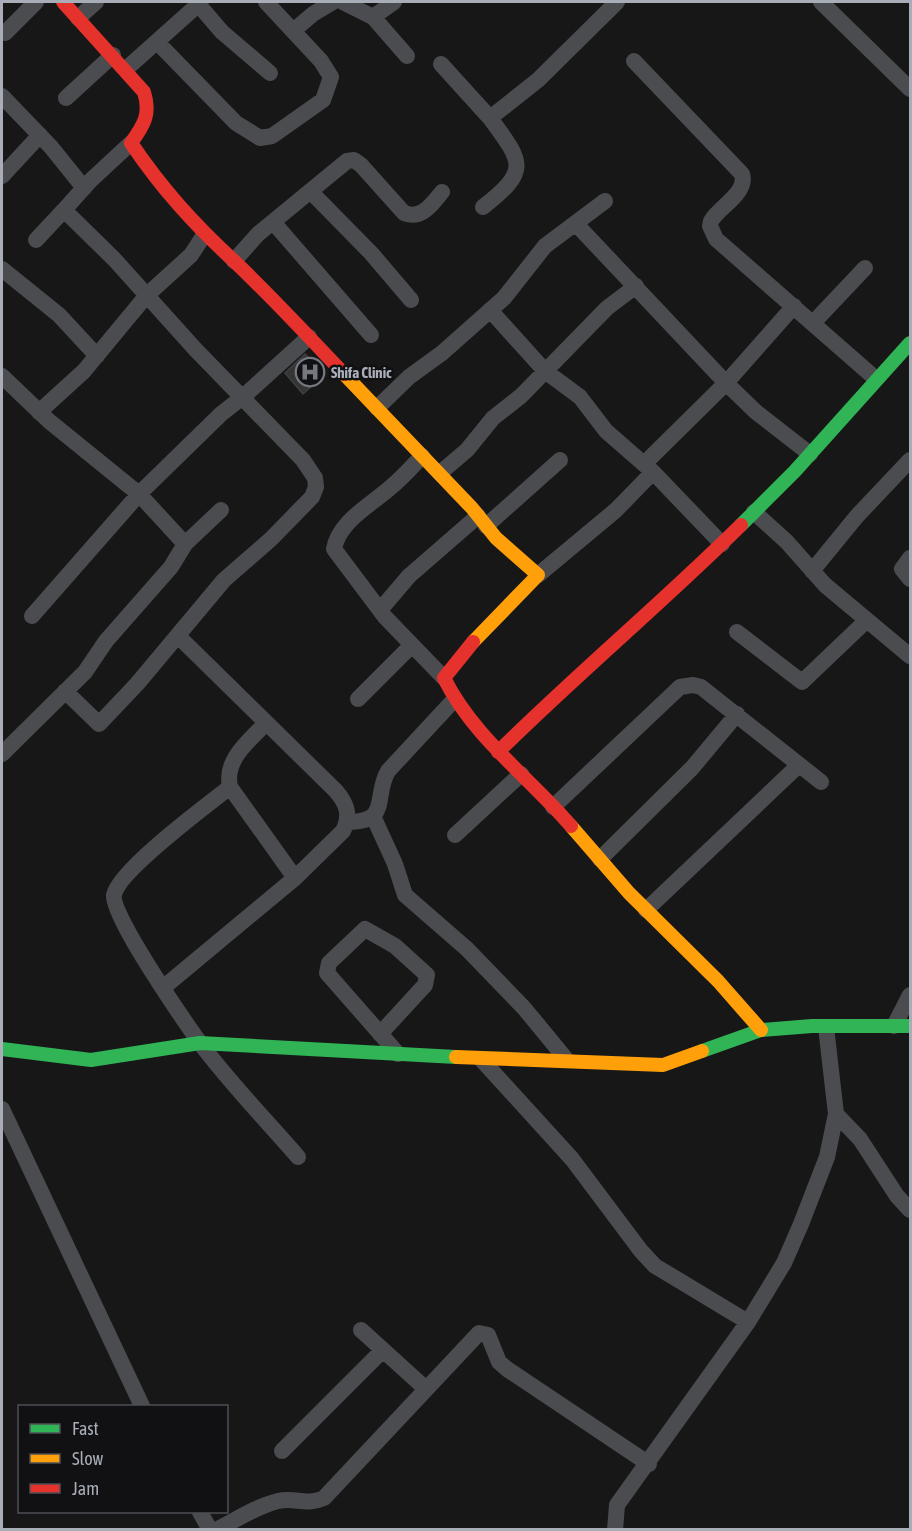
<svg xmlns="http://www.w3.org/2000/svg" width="912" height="1531" font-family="'Asap Condensed',sans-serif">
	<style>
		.building { fill: #353536; stroke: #3f4043; stroke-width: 1.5 }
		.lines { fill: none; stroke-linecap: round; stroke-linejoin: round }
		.street { stroke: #4b4c50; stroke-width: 16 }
		.fast { stroke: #30b455; stroke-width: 14 }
		.slow { stroke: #ff9f0a; stroke-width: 14 }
		.jam { stroke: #e5322d; stroke-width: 14 }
		.labels { text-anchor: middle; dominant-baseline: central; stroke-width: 5; stroke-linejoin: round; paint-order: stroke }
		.poi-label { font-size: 15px; font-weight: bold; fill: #a8adb8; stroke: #111113; text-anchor: start }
	</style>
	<rect width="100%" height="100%" fill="#171717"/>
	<path class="building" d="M305,354L325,374L303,394L285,373Z"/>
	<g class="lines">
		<path class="street" d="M343,2L373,17L394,2
			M821,2L910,89
			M198,4L222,32L270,73
			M373,17L407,56
			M78,18L96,2
			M293,31L313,14L333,2
			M5,33L36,2
			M157,42L236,123L260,138L272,136L323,100L331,77L321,61L266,2
			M634,61L742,174C748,193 720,206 711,221L710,226L716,239L876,379
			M441,64L490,118
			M126,69L201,2
			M2,96L51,147L84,188
			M66,98L113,55
			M2,176L40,135
			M311,192L371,253L411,300
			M483,207C530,170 523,163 490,118L538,80L617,2
			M273,222L371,335
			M576,224L726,383L644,464
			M36,240L64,210
			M234,261L258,234L347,161L354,160L361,165L404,213C422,220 432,204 442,192
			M2,269L59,315L97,356
			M794,306L726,383L756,412L810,454
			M490,310L545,371L580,397L606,431L653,472L722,544
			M813,323L865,268
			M2,376L49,421L139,494L185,544L171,567L106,641L85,672L2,754
			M377,408L409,377L442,353L504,298L545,246L605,201
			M39,412L84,371L147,295L191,255L204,235
			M422,456C412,467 402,478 391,487C371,505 339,521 334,549L385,617L444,678
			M440,473L467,450L493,418L521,396L607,308L636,286
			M754,512L787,542L825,585L910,656
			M486,526L560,460
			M185,544L221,510
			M910,558L902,569L910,579
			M812,571L857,516L910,460
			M538,575L616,510L653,472
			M380,610L409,576L478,516
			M32,616L139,494L221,414L244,396L309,337
			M737,632L802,682L866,621
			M65,691L99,724L137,684L224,580L271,539L312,497L316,487L315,478L303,460L195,349L114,259L64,210L90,181L131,143
			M358,699L411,646
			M265,724C248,742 224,760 230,787L295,878
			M230,787C207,805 118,871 114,895C110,914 185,1022 200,1043C230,1083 265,1119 298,1157
			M553,807L680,687L693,685L701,687L821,782
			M373,816L395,864L405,895L467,949L524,1008L566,1059
			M348,822C391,822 373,797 388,771L453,701
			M455,835L521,774
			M600,859L692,768L737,714
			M646,910L799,765
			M164,987L295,878L343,831C351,815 347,804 336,791L178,636
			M894,1026L910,995
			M380,1034L425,985L427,975L395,946L365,929L329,963L327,973L398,1054
			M481,1059L572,1159L641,1251L655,1266L748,1322
			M2,1109L142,1406
			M836,1114L860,1139L897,1196L910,1210
			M361,1330L426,1389
			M282,1451L383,1350
			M200,1512L210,1530
			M216,1530C236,1520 257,1506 278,1501C295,1497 306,1506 324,1498L479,1333L488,1335L499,1362L507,1369L649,1464
			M615,1530L617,1505L748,1322L784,1263L801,1224L827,1157L836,1114L826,1027"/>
		<path class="fast" d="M741,525L795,471L910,343
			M2,1049L91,1060L200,1043L456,1057
			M702,1051L761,1030L812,1026H910"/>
		<path class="slow" d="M344,374L472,508L496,538L538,575L473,642
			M571,826L629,893L718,981L761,1030
			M456,1057L663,1065L702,1051"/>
		<path class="jam" d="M63,2L144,92C151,114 144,125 131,143C162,189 194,224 234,261C272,297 308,336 344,374
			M473,642L444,678C474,738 528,776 571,826
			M498,752C577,674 662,603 741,525"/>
	</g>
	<defs>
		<g id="hospital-ring" transform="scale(1.5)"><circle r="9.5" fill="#111113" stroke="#757880" stroke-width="1.5"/><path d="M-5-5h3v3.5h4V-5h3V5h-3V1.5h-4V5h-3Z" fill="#757880"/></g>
	</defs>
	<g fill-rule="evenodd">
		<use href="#hospital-ring" x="310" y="372"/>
	</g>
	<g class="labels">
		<g class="poi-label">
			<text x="331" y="372">Shifa Clinic</text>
		</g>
	</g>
	<rect width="912" height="1531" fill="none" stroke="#a8adb8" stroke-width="6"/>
	<rect x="18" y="1405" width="210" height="108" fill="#111113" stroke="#4d4f55" stroke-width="1.5"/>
	<rect x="30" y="1424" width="30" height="9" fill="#30b455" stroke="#4d4f55" stroke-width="1.5"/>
	<text x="72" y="1435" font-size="18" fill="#a8adb8">Fast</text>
	<rect x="30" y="1454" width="30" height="9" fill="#ff9f0a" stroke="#4d4f55" stroke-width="1.5"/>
	<text x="72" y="1465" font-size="18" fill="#a8adb8">Slow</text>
	<rect x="30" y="1484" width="30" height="9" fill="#e5322d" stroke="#4d4f55" stroke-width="1.5"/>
	<text x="72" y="1495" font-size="18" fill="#a8adb8">Jam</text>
</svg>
